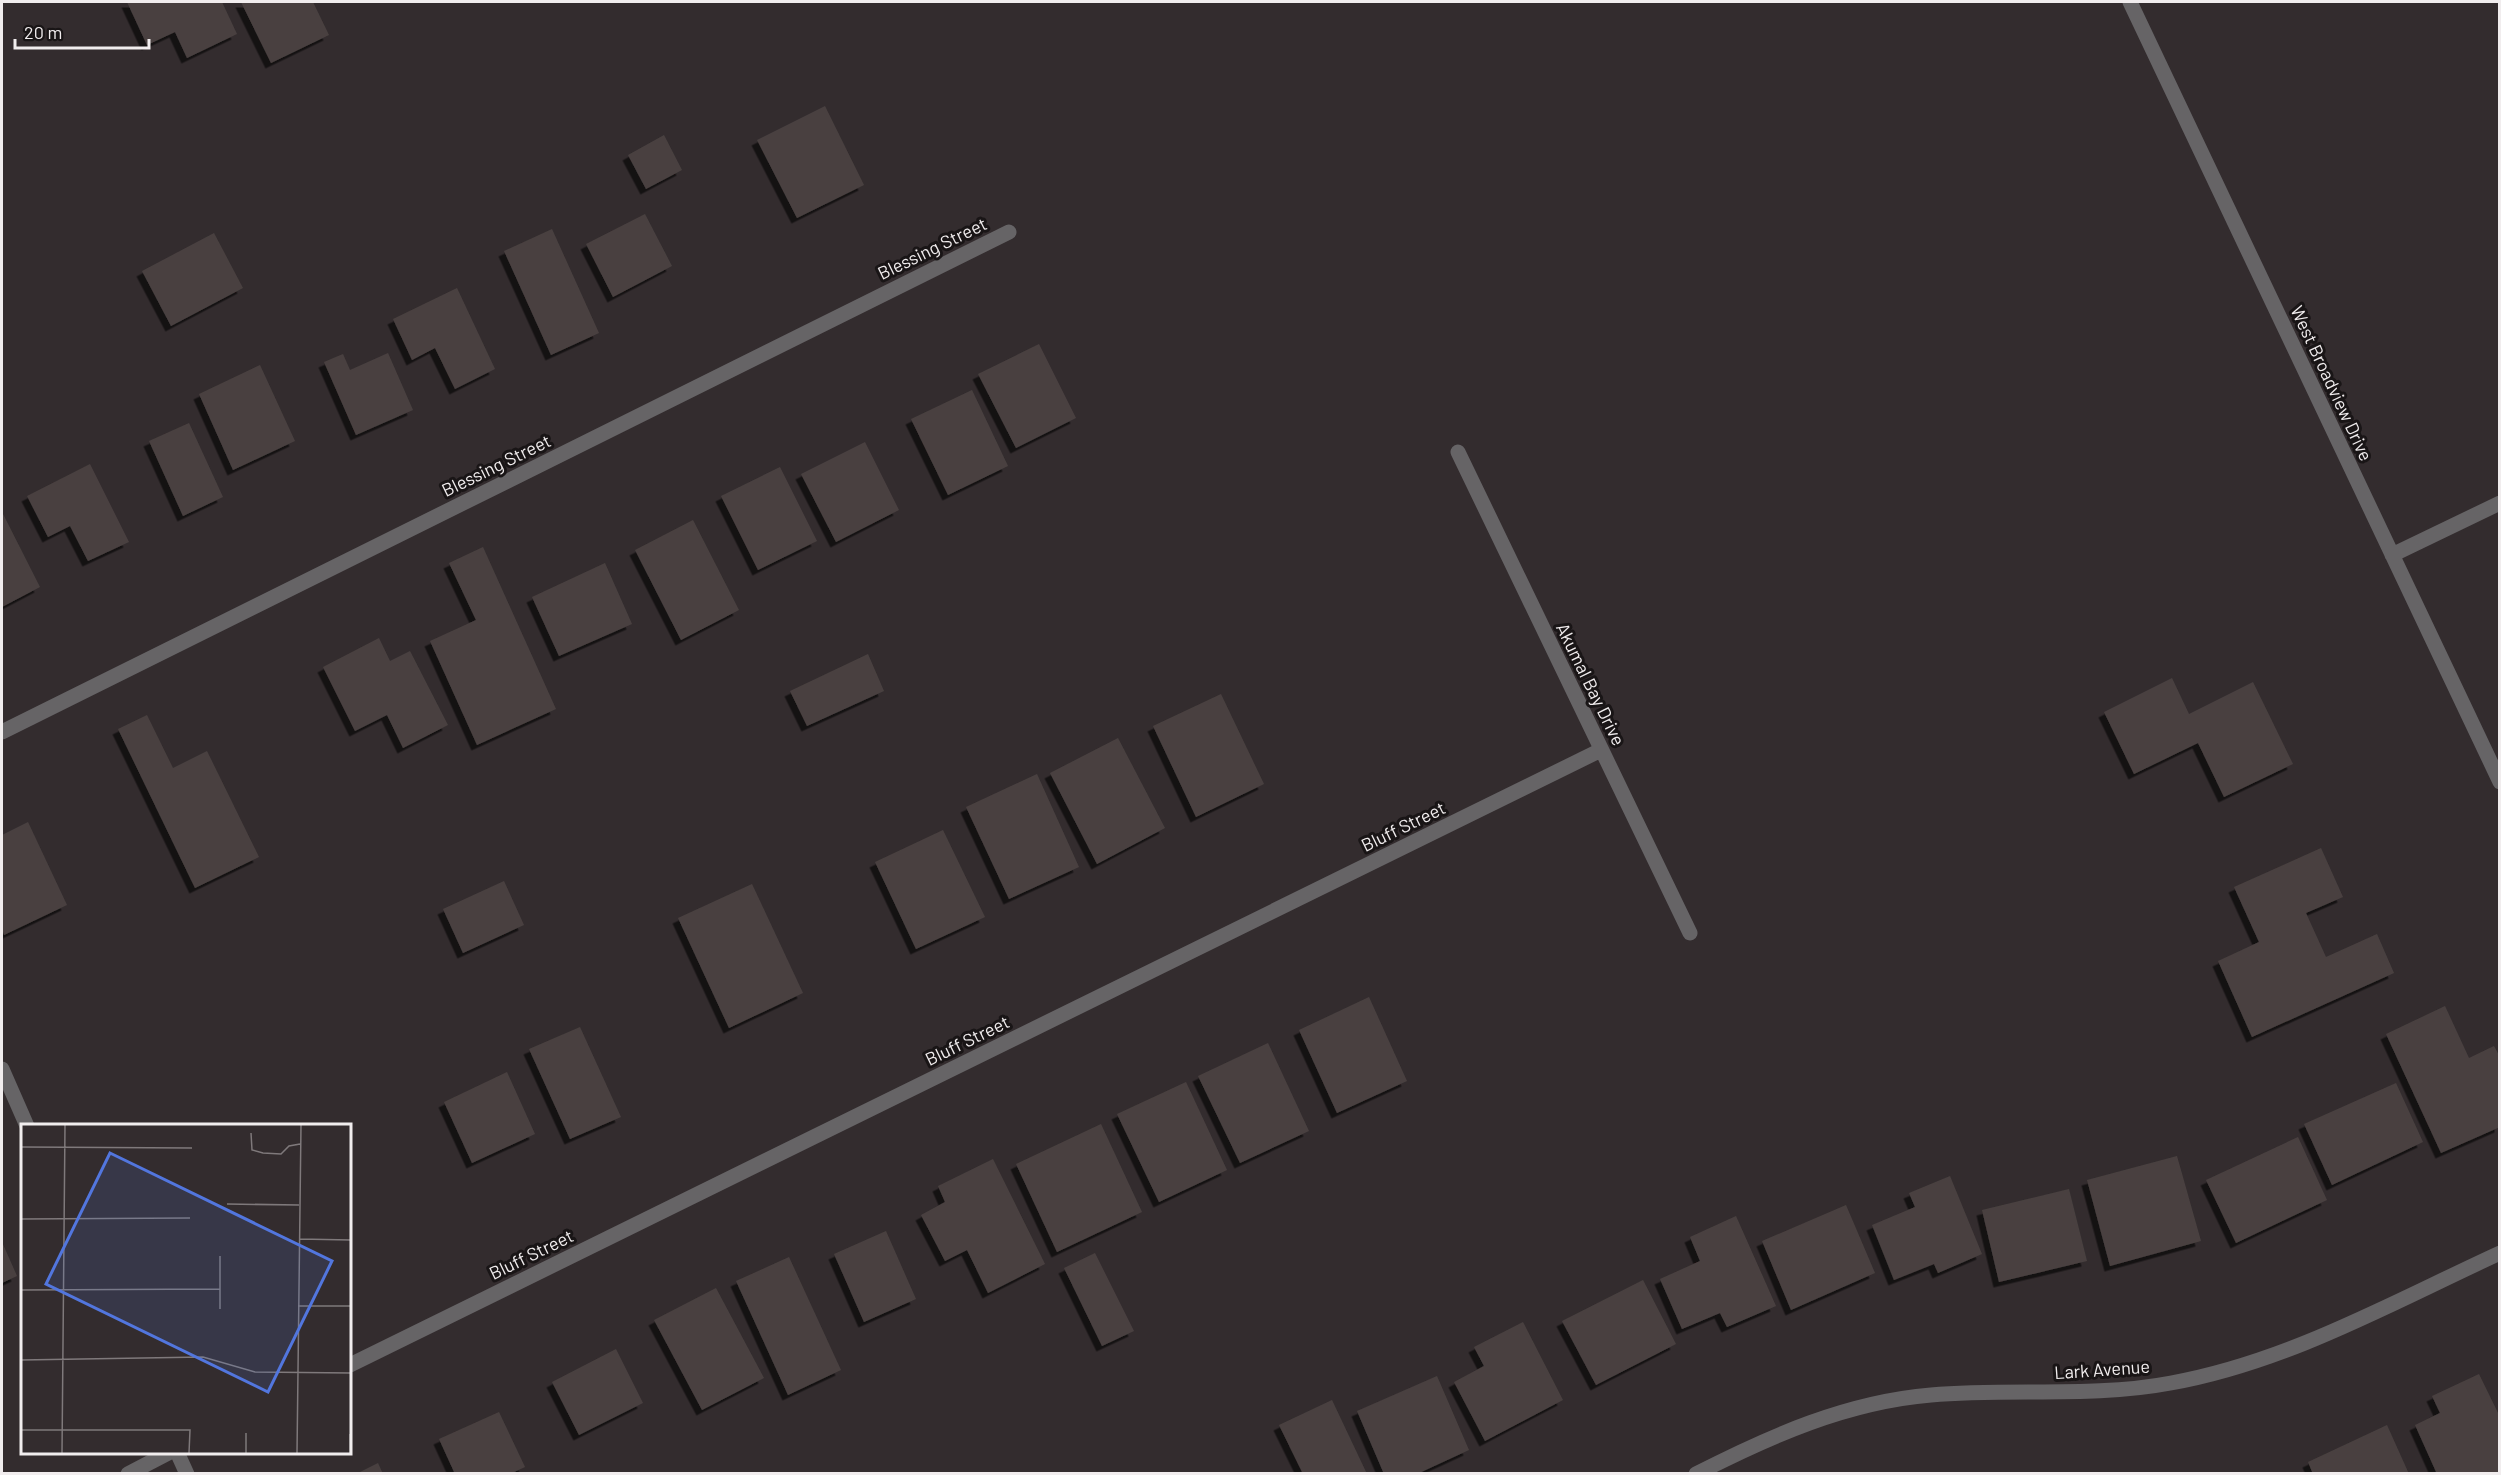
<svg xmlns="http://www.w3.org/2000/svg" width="2501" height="1475" font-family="Barlow,sans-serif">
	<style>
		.building { fill: #494140; filter: url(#shadow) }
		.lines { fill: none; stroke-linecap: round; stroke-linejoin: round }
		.minor { stroke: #666466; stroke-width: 15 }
		.tertiary { stroke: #666466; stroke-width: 15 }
		.labels { text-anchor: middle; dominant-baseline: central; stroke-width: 6; stroke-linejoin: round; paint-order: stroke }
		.street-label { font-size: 18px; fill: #f1edee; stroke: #191516 }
		.inset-road { fill: none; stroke: #7f797b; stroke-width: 1.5 }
		.view { fill: #5276de; fill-opacity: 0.15; stroke: #5276de; stroke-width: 3 }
		.inset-edge { fill: none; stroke: #f1edee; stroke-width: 3 }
	</style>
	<defs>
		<filter id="shadow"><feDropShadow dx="-5.5" dy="5.5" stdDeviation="0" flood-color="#0009"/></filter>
	</defs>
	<rect width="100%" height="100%" fill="#332c2e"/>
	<path class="building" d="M127,2H222L237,34L187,58L175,32L147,45Z
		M241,2H313L329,35L271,63Z
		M825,106L864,185L797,218L757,140Z
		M664,135L682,170L646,189L628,155Z
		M645,214L672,266L613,297L586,244Z
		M552,229L599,333L551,355L504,251Z
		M214,233L243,288L171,326L142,271Z
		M457,288L495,369L455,389L435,348L412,360L393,319Z
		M1039,344L1076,418L1016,448L978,374Z
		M388,353L413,410L356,435L324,362L343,354L350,370Z
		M260,365L295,441L233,470L199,394Z
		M972,390L1008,466L948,495L911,419Z
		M189,423L223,497L183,516L149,441Z
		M865,442L899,510L836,542L801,474Z
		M90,464L129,542L88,561L70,526L48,537L27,496Z
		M780,467L817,541L758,570L721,496Z
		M2,512L40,587L2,607Z
		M693,520L739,610L681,640L635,550Z
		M483,547L556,709L477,745L430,641L476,620L449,563Z
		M605,563L632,624L559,656L532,597Z
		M379,638L390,661L410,651L448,725L403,748L387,715L355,731L323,667Z
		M868,654L884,691L807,726L790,691Z
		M2172,678L2189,714L2253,682L2293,764L2224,797L2198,743L2134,774L2104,712Z
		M1221,694L1264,784L1196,817L1153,726Z
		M147,715L173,768L207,751L259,857L195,888L118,729Z
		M1118,738L1165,828L1097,864L1050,773Z
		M1037,774L1079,867L1009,899L966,807Z
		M28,822L67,905L4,935L2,929V835Z
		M943,830L985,917L916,949L875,862Z
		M2321,848L2343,897L2306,913L2326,957L2377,934L2394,973L2252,1037L2218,961L2259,942L2234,887Z
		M504,881L524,925L463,953L443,909Z
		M752,884L803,993L729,1028L678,918Z
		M1369,997L1407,1081L1337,1113L1299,1030Z
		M2445,1006L2469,1058L2494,1046L2500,1057V1127L2441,1153L2386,1034Z
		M580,1027L621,1117L570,1139L529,1049Z
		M1268,1043L1309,1131L1240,1163L1198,1076Z
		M507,1072L535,1134L472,1163L444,1102Z
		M1186,1082L1227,1170L1159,1202L1117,1114Z
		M2396,1083L2423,1142L2332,1185L2304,1124Z
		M1101,1124L1142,1212L1057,1252L1016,1164Z
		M2298,1137L2327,1200L2236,1243L2206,1180Z
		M2177,1156L2201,1241L2110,1266L2087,1180Z
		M993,1159L1045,1264L988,1293L967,1250L945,1261L921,1215L945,1202L938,1186Z
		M1950,1176L1982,1254L1938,1273L1934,1264L1894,1280L1872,1225L1915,1207L1909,1193Z
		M2069,1189L2087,1261L1999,1282L1982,1210Z
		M1846,1205L1875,1273L1791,1310L1762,1241Z
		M1736,1216L1776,1306L1727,1327L1720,1313L1682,1329L1660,1279L1700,1261L1690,1237Z
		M886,1231L916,1299L864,1322L834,1254Z
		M2,1242L17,1276L2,1283Z
		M1095,1253L1134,1331L1102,1346L1064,1268Z
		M789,1257L841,1370L788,1395L736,1281Z
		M1643,1280L1676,1344L1596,1385L1562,1321Z
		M716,1288L764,1378L702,1410L654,1320Z
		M1523,1322L1563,1400L1485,1441L1454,1382L1484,1366L1474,1347Z
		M616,1349L643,1403L579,1435L552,1382Z
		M2479,1374L2500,1417V1474H2437L2415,1425L2440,1413L2432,1396Z
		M1437,1376L1469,1450L1417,1474H1384L1357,1411Z
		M1332,1400L1367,1474H1303L1279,1425Z
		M499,1412L525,1467L510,1474H455L439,1439Z
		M2387,1425L2409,1474H2313L2308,1462Z
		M378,1463L383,1474H356Z"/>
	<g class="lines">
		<path class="minor" d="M2130,2L2500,782
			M1458,452L1690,933
			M2392,555L2500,503
			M2,732L1009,232
			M350,1365L1601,750
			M128,1474L170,1452
			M1696,1474C1770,1436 1847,1402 1931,1395C2011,1388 2092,1398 2171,1383C2288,1362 2393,1302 2500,1253"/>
		<path class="tertiary" d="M2,1069L27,1126
			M177,1452L187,1474"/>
	</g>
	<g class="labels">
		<g class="street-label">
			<text transform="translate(932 248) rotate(-26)">Blessing Street</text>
			<text transform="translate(2332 383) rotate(65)">West Broadview Drive</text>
			<text transform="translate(496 465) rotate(-26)">Blessing Street</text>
			<text transform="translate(1591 684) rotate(64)">Akumal Bay Drive</text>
			<text transform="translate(1403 826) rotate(-26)">Bluff Street</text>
			<text transform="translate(967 1040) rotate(-26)">Bluff Street</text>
			<text transform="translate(531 1254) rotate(-26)">Bluff Street</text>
			<text transform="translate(2102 1369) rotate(-4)">Lark Avenue</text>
		</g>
	</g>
	<g transform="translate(21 1124)">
		<rect width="330" height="330" fill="#332c2e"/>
		<path class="inset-road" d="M230,9L231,26L242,29L260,30L268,22L279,20M0,23L171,24M206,80L278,81M0,95L169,94M278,115L330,116M0,166L199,165M277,182H330M199,185V132M0,236L182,233L234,248L330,249M0,306H169L168,329M41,329L44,1M225,329V309M276,329L280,1M329,329V310"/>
		<path class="view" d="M89,29L311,137L247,268L25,160Z"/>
		<rect width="330" height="330" class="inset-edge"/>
	</g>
	<rect width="2501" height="1475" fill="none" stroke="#f1edee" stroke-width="6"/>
	<path d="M15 39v9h134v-9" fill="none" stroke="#f1edee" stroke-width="3"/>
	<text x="24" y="39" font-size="18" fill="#f1edee" stroke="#191516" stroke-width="4.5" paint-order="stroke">20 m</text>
</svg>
